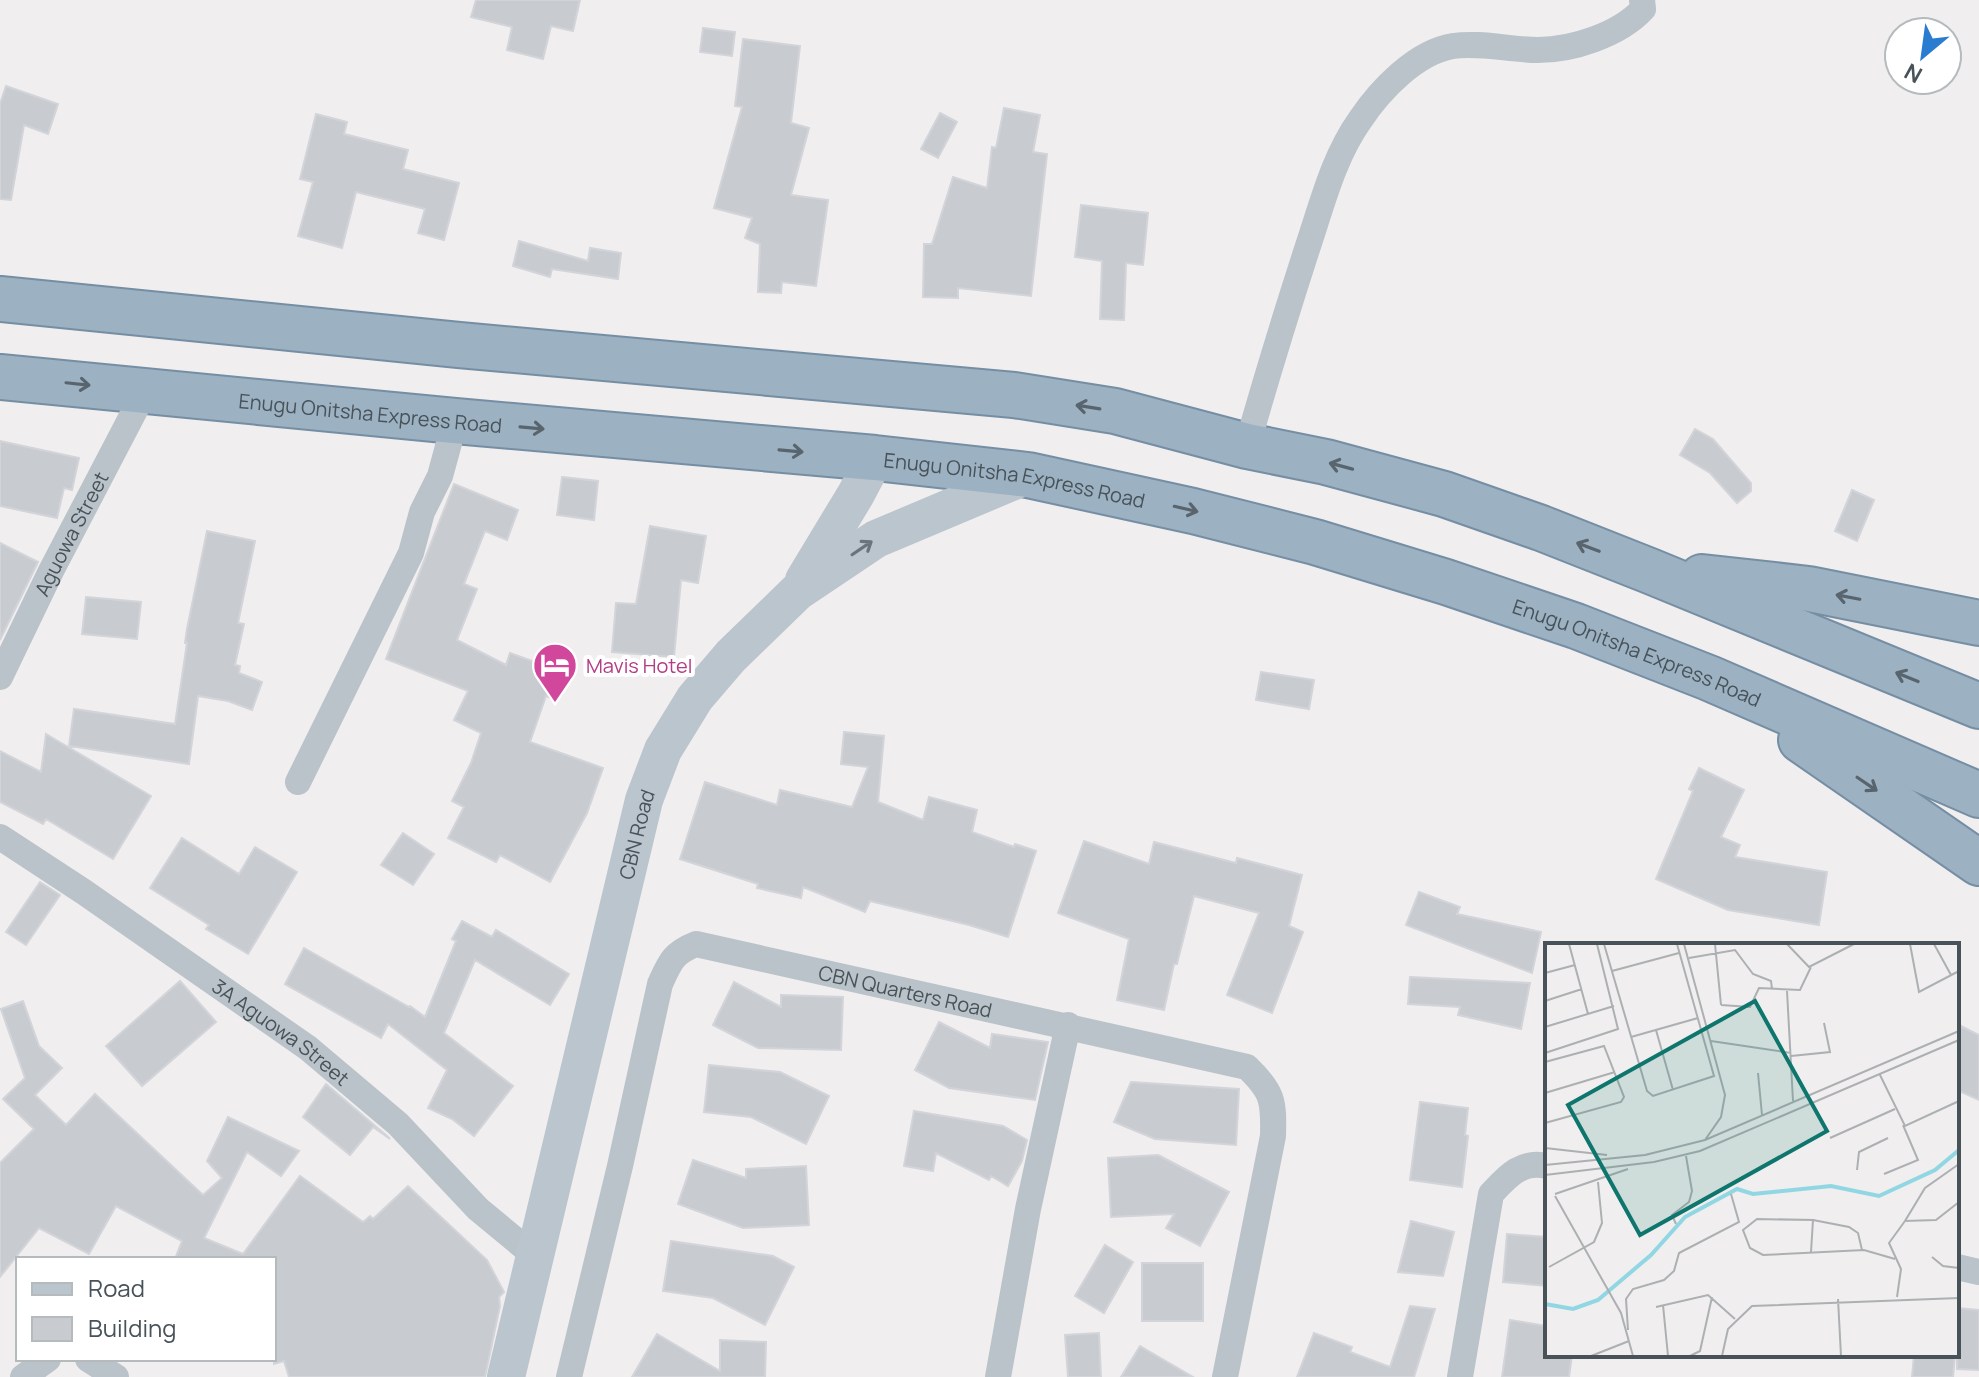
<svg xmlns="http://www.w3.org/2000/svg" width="1979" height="1377" font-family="Manrope,sans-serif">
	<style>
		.building { fill: #c8cbd0; stroke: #d2d4d9; stroke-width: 2 }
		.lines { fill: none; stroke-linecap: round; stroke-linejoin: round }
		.trunk-casing { stroke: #758ea4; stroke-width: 48 }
		.minor { stroke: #bac3c9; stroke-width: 26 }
		.secondary { stroke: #bbc5ce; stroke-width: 38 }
		.trunk { stroke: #9cb1c1; stroke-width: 44 }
		.oneway { stroke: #58656e }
		.oneway2 { stroke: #6a747c }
		.labels { text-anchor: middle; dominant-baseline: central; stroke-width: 8; stroke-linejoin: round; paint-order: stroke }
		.street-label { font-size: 20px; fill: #475259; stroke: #fff }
		.hotel-label { font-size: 20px; fill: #b23c85; stroke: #fff; text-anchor: start }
		.inset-river { fill: none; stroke: #90d7e3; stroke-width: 4 }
		.inset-road { fill: none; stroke: #acb0b2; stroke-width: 2 }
		.view { fill: #0f766e; fill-opacity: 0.15; stroke: #0f766e; stroke-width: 4 }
		.inset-edge { fill: none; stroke: #475259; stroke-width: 4 }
	</style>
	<rect width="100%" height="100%" fill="#f0eeee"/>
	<path class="building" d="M476,0H580L573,31L551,26L543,59L507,50L512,27L471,17Z
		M703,28L735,32L732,56L700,52Z
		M743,39L800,46L791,123L809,128L791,195L828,200L816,286L782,282L781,293L758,292L760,244L745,238L752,218L714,208L742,107L735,106Z
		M6,86L58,104L48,134L24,125L11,200L0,199V104Z
		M1004,108L1040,115L1033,152L1047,154L1031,296L958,288V298L923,297L924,244H932L953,177L987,188L992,147L996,148Z
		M940,113L957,122L938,158L921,149Z
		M316,114L347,122L344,134L408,150L403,169L459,183L444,240L418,233L425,209L356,192L342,248L298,236L313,182L300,179Z
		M1081,205L1148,213L1143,265L1126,263L1124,320L1100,319L1102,261L1075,257Z
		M519,241L588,261L590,248L621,253L618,279L552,269L550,277L513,266Z
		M1695,429L1713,439L1751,483V491L1737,503L1710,473L1680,455Z
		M0,441L79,458L72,490L64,488L57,518L0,506Z
		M562,477L598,481L594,520L557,515Z
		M454,484L518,510L507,540L485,531L464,584L477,589L457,640L506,665L510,653L566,673L556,700L546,696L530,742L603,768L587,813L550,882L500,855L496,862L448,838L464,807L452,801L471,763L481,733L454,720L468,691L386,659Z
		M1852,490L1874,500L1857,541L1835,531Z
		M650,526L706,536L698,583L681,580L674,657L612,652L616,603L636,604Z
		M207,531L255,541L238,623L244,624L235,665L240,666L239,673L262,682L252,710L228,701L198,696L189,764L69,746L74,709L175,724L187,643H185L187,629Z
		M0,543L38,562L0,640Z
		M86,597L141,602L137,639L82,634Z
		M1261,672L1314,680L1309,709L1256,700Z
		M844,732L884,736L878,802L923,820L929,797L977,810L972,832L1014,847L1015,844L1036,851L1008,937L969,925L870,901L865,912L803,887L801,898L757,888L758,884L680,859L705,782L777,805L780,790L852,807L868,767L841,764Z
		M46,734L151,796L113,859L46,819L43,824L0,802V751L41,772Z
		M1699,768L1744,790L1721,837L1740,845L1735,857L1827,872L1819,925L1728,910L1656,879L1693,791L1689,789Z
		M403,833L434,854L413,885L381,865Z
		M182,838L239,874L255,847L297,872L248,954L206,929L209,925L150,888Z
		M1084,841L1149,864L1154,842L1236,863L1237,858L1302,875L1289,926L1303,932L1272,1013L1227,995L1259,913L1194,896L1177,964H1174L1164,1010L1117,1000L1129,939L1058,913Z
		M40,882L60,895L26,945L6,932Z
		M1419,892L1460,907L1457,914L1541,932L1532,973L1406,925Z
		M462,921L492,937L496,930L569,974L550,1005L475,960L444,1033L513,1086L474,1136L452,1119L428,1108L447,1070L388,1024L381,1038L285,984L304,948L409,1007L410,1006L425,1017L456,941L452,939Z
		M1410,977L1530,983L1521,1029L1458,1015L1460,1007L1408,1004Z
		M180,981L216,1022L142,1086L106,1046Z
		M734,982L781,1007V995L843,997L841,1050L758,1048L713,1025Z
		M23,1001L39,1046L62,1068L35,1095L66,1125L95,1094L203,1195L222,1178L207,1161L228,1117L299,1151L281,1176L247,1152L204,1238L243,1254L300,1176L363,1222L370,1216L373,1219L408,1186L487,1260L504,1292L499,1297L500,1306L485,1377H289L284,1361L274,1364V1259H175L182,1241L116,1206L89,1254L39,1228L0,1277V1163L34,1129L3,1099L25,1078L1,1009Z
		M939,1022L990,1048L992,1034L1048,1042L1035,1100L949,1088L915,1070Z
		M1957,1024L1979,1035V1100L1957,1090Z
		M709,1065L780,1072L829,1096L806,1144L751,1117L704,1112Z
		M1131,1082L1239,1089L1236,1145L1155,1139L1114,1122Z
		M326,1084L387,1136L390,1139L373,1127L350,1155L303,1117Z
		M1420,1102L1468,1108L1465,1135L1468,1136L1462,1187L1410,1180Z
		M914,1111L1003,1126L1027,1140L1022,1161L1008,1186L991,1176L989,1180L936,1153L933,1171L904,1166Z
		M1158,1155L1229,1192L1200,1246L1166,1228L1174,1214L1111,1217L1108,1158Z
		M693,1160L746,1178V1169L806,1166L809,1225L743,1228L678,1204Z
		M1411,1221L1454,1232L1443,1276L1398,1272Z
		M1507,1234L1547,1237V1286L1503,1282Z
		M671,1241L773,1256L794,1267L765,1325L713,1298L663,1291Z
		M1105,1245L1133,1262L1104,1313L1075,1296Z
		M1142,1263H1203V1321H1142Z
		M1410,1306L1435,1309L1414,1377H1297L1314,1333L1352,1347L1350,1352L1390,1367Z
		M1957,1308L1979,1310V1370L1957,1369Z
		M1510,1320L1547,1326V1355H1572L1569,1377H1502Z
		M1099,1333L1101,1377H1068L1065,1335Z
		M657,1334L720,1371V1340L766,1342L765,1377H632Z
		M1140,1346L1193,1377H1121Z
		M1914,1355H1955L1953,1377H1912Z"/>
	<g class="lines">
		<g class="trunk-casing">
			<g id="trunk">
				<path d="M0,299L459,345L1014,395L1115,411L1247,446L1326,462L1444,494L1541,528L1650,571L1979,706"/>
				<path id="s5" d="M0,377L455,421L875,458L1028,475L1193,511L1315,542L1446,582L1576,626L1709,678L1979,795"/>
				<path d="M1702,577L1809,589L1979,623"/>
				<path d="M1801,740L1979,863"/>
			</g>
		</g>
		<g class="minor">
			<path d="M1247,446C1266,379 1286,314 1307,249C1322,205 1333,158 1360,120C1380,90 1416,52 1453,46C1481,42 1510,50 1538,50C1572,50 1619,35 1643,9L1642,0"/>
			<path id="s1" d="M0,677L51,571L145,391"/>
			<path d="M298,782L411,553L422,512L440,476L455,421"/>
			<path id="s2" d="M0,837L84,892L308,1048L398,1124L478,1209L536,1257"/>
			<path d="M1957,1267L1979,1272"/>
			<path d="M88,1359L116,1377"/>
			<path d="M23,1377L48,1359"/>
			<path id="s3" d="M569,1377L620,1166L660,984C670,962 673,953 696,944L1247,1067C1273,1092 1274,1101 1273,1136L1225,1377"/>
			<path d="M998,1377L1028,1209L1068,1025"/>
			<path d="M1460,1377L1491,1194C1507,1177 1521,1160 1547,1166"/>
		</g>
		<g class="secondary">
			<path d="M804,580L856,494L875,458"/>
			<path id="s4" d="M506,1377L644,800L663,750L695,698L731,656L797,592L876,539L1028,475"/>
		</g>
		<use href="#trunk" class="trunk"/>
	</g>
	<defs><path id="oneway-shaft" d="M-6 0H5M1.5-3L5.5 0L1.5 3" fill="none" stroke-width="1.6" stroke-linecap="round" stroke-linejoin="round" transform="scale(2)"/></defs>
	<g class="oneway">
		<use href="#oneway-shaft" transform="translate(78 384) rotate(6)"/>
		<use href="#oneway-shaft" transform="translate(1088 407) rotate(-171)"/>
		<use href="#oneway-shaft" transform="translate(532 428) rotate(5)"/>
		<use href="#oneway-shaft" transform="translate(791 451) rotate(5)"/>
		<use href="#oneway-shaft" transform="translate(1341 466) rotate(-165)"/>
		<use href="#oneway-shaft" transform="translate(1186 509) rotate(13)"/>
		<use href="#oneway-shaft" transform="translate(1588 547) rotate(-159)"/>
		<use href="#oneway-shaft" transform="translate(1848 597) rotate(-169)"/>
		<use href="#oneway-shaft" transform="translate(1907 677) rotate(-158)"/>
		<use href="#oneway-shaft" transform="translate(1867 784) rotate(34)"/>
	</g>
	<use class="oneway2" href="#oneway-shaft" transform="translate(862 548) rotate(-34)"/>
	<defs>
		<g id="hotel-pin" transform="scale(2.3)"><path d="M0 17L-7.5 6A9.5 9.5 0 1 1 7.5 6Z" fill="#d1479c" stroke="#fff"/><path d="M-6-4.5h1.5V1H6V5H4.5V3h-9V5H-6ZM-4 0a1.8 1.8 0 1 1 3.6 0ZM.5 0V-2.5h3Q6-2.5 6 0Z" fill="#fff"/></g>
	</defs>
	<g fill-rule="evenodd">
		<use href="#hotel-pin" x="555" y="665"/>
	</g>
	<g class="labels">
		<g class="street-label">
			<text stroke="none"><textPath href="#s5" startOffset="372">Enugu Onitsha Express Road</textPath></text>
			<text stroke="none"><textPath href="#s5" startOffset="1020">Enugu Onitsha Express Road</textPath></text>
			<text stroke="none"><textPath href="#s1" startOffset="160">Aguowa Street</textPath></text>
			<text stroke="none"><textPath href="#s5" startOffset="1668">Enugu Onitsha Express Road</textPath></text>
			<text stroke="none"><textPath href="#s4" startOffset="558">CBN Road</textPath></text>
			<text stroke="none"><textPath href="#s3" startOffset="674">CBN Quarters Road</textPath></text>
			<text stroke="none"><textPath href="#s2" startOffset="342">3A Aguowa Street</textPath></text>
		</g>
		<g class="hotel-label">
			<text x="586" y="665">Mavis Hotel</text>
		</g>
	</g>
	<g transform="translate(1545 943)">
		<rect width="414" height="414" fill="#f0eeee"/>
		<path class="inset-river" d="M0,361L28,366L53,357L106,312L140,274L192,246L208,251L286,243L334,253L390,227L414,207"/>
		<path class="inset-road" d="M24,1L43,71M59,1L102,148L108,153L169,133L132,1M139,1L180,152L176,174L160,197M170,1L176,62M242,1L264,24L309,1M365,1L374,49L414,28M389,1L406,32M144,15L190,7L208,31L226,38L227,46M67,28L134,10M0,30L30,22M242,48L248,158M0,58L37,46M176,62L205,64L214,45L255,47L266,24M0,84L69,63M111,87L128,147M86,94L153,75M166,98L246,110M0,110L73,86L52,1M246,113L285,109L279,80M0,119L59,103L79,154L76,159L0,180M213,130L217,172M335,132L360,183L414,158M0,150L70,129M285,195L350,166M0,205L62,212M414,221L380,245L360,278L391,277L414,259M0,222L100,212L160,197L414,88M312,227L314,209L343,195M339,231L373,217L358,182M0,232L109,219L155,208L414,97M10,251L83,226M10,253L76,370L88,413M268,277L304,284L313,290L317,307M131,281L127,272L144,259L147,248L141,213M266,309L268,277L212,276L198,287L205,305L218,312L319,307L350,316M387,314L398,323L414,325M4,324L49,299L57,280L53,239M352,354L356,326L344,300L360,278M293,356L296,413M118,362L123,413M111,364L163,352L190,376M83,387L81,356L88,346L119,337L129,328L134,310L194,279L186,251M46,413L84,398M145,413L155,408L167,354M177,413L183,386L207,363L414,355"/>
		<path class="view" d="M210,58L282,188L95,292L23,162Z"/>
		<rect width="414" height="414" class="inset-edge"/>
	</g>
	<rect x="16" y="1257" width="260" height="104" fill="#ffffff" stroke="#b5babd" stroke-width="2"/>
	<rect x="32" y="1283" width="40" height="12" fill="#bbc5ce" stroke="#b5babd" stroke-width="2"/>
	<text x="88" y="1297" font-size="24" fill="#475259">Road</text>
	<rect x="32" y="1317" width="40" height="24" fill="#c8cbd0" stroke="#b5babd" stroke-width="2"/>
	<text x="88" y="1337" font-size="24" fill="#475259">Building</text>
	<g transform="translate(1923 56) rotate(209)"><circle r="38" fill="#ffffff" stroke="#b5babd" stroke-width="2"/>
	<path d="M0-6L14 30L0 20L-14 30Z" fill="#297ccf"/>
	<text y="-12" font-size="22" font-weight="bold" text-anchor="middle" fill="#475259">N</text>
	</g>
</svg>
